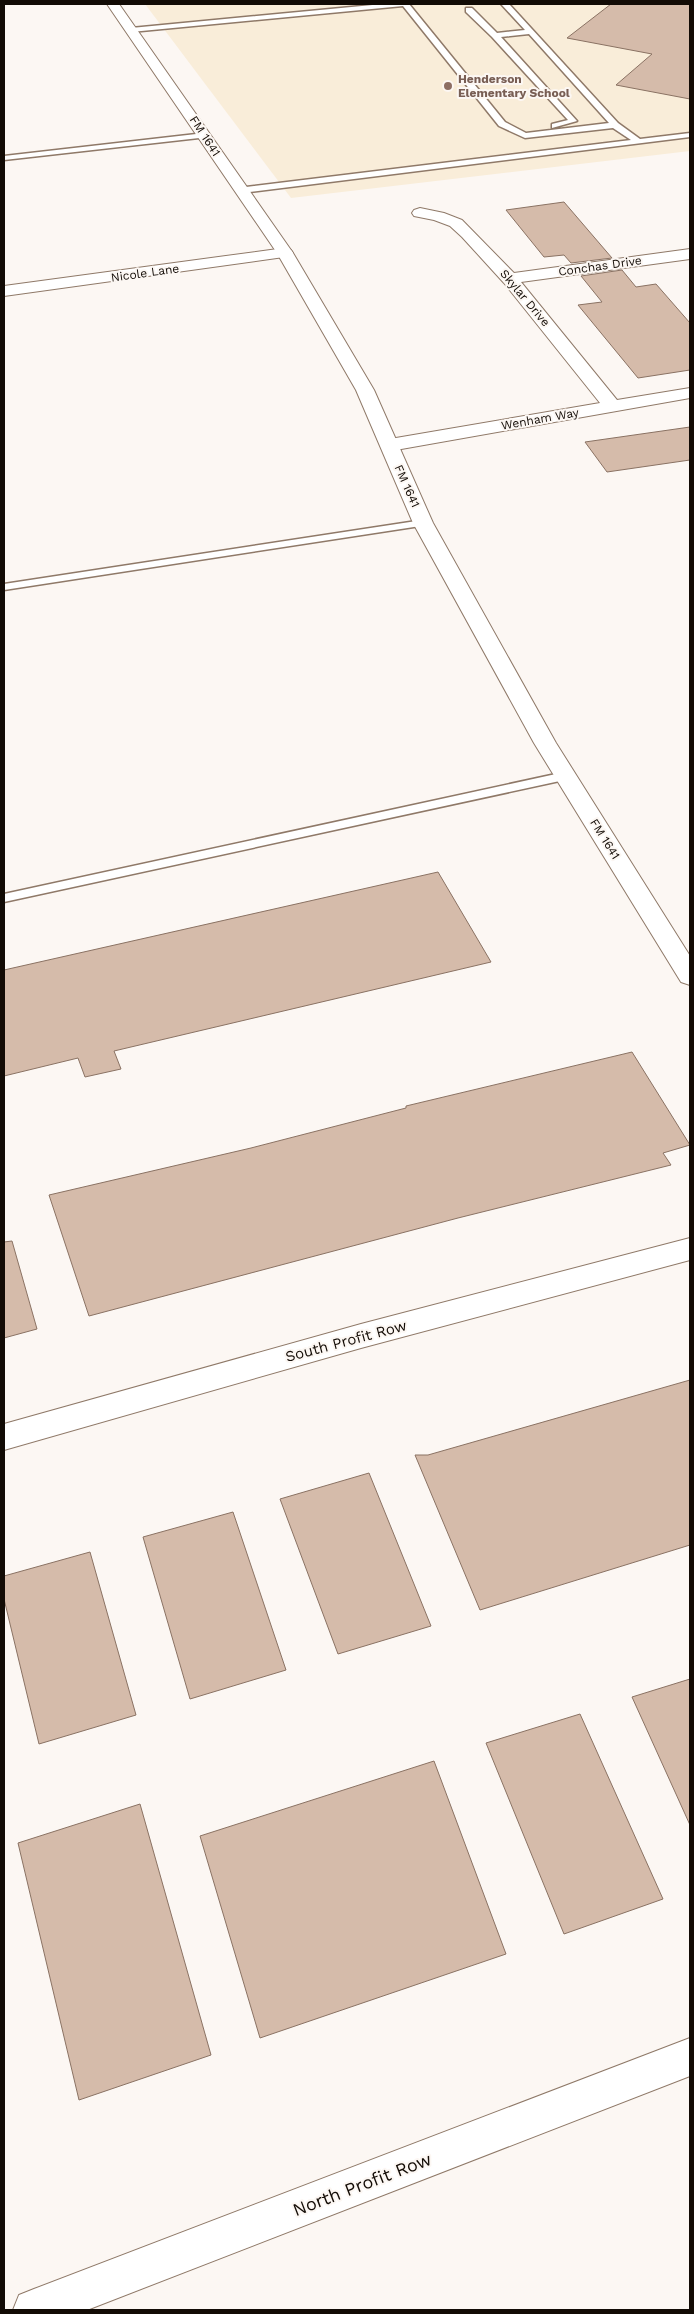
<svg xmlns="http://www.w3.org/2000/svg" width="694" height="2314" font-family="'Work Sans',sans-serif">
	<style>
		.education { fill: #f9edd9 }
		.building { fill: #d5bbaa; stroke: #8a7263 }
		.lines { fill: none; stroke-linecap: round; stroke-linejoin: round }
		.service-casing { stroke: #8f7968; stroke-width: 3 }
		.minor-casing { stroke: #8f7968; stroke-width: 2 }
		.secondary-casing { stroke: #8f7968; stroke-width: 2 }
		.service { fill: #fff; fill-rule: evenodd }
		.minor { fill: #fff; fill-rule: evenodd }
		.secondary { fill: #fff; fill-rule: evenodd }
		.education-dot { fill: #8d6e63; stroke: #fcf7f3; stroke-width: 2 }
		.labels { text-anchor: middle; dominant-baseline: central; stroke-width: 4; stroke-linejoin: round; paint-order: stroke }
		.far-education-label { font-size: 12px; font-weight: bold; fill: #785e54; stroke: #fcf7f3; text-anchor: start }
		.far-street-label { font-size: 12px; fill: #120b05; stroke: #fcf7f3 }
		.street-label { font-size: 15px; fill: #120b05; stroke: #fcf7f3 }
		.near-street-label { font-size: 18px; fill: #120b05; stroke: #fcf7f3 }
	</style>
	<rect width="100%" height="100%" fill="#fcf7f3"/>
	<path class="education" d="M145,4H690V151L291,198Z"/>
	<path class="building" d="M611,4H690V99L616,85L652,54L567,38Z
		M564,202L612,258L571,263L564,255L544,257L506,210Z
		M622,270L636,287L656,284L690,323V370L638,378L578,305L602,302L581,276Z
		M690,427V460L607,472L585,442Z
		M438,872L491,962L114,1051L121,1069L85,1077L78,1058L4,1076V970Z
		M632,1052L690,1145L663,1153L671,1165L458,1218L89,1316L49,1195L251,1148L406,1108V1106Z
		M12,1241L37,1329L4,1338V1242Z
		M690,1380V1545L480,1610L415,1455H428Z
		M369,1473L431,1626L338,1654L280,1499Z
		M233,1512L286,1670L190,1699L143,1537Z
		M90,1552L136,1715L39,1744L4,1599V1576Z
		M690,1679V1825L632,1697Z
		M580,1714L663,1899L564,1934L486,1743Z
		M434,1761L506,1954L260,2038L200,1836Z
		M140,1804L211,2055L79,2100L18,1843Z"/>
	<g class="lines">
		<g class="service-casing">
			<path id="service" d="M383,4H409L505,122L526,133L609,123L529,34L501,37L577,121L552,128V124L568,120L492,37L466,12V8H472L497,33L525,30L501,4H509L618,123L640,139L690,133V137L241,193L238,192V188L631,140L613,128L525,138L499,126L403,6L131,32L127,30L131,28Z
				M205,133H208V137L4,160V156Z
				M423,520L427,521V525L4,590V584Z
				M565,772L569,773L571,776L569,779L4,902V894Z"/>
		</g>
		<g class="minor-casing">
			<path id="minor" d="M420,208L444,213L462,220L514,273L690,249V259L521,282L617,400L690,388V398L390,451L383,449L381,445L383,441L390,439L600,403L504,283L462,237L450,226L434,220L414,216L412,213L414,210Z
				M285,248L291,250L293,253L291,256L4,296V286Z
				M690,1238V1260L361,1348L4,1450V1424L361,1324Z
				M690,2038V2076L87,2310H13L19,2295L34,2289Z"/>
		</g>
		<g class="secondary-casing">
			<path id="secondary" d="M107,4H119L293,253L374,390L433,523L556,743L690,956V985L681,982L534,743L413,523L356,390L277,253Z"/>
		</g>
		<use href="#service" class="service"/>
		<use href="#minor" class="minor"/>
		<use href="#secondary" class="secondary"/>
	</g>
	<circle class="education-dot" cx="448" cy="86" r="5"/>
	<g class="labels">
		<g class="far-education-label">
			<text x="458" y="79">Henderson<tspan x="458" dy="14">Elementary School</tspan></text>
		</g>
		<g class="far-street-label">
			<text transform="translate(205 136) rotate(57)">FM 1641</text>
			<text transform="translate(600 266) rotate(-8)">Conchas Drive</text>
			<text transform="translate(145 273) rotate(-8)">Nicole Lane</text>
			<text transform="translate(525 298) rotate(50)">Skylar Drive</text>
			<text transform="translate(540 419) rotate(-10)">Wenham Way</text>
			<text transform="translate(407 486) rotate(66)">FM 1641</text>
			<text transform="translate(605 839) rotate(58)">FM 1641</text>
		</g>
		<g class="street-label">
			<text transform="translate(346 1341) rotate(-15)">South Profit Row</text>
		</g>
		<g class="near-street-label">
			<text transform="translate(362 2184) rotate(-21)">North Profit Row</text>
		</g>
	</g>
	<rect width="694" height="2314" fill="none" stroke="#120b05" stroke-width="10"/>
</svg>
